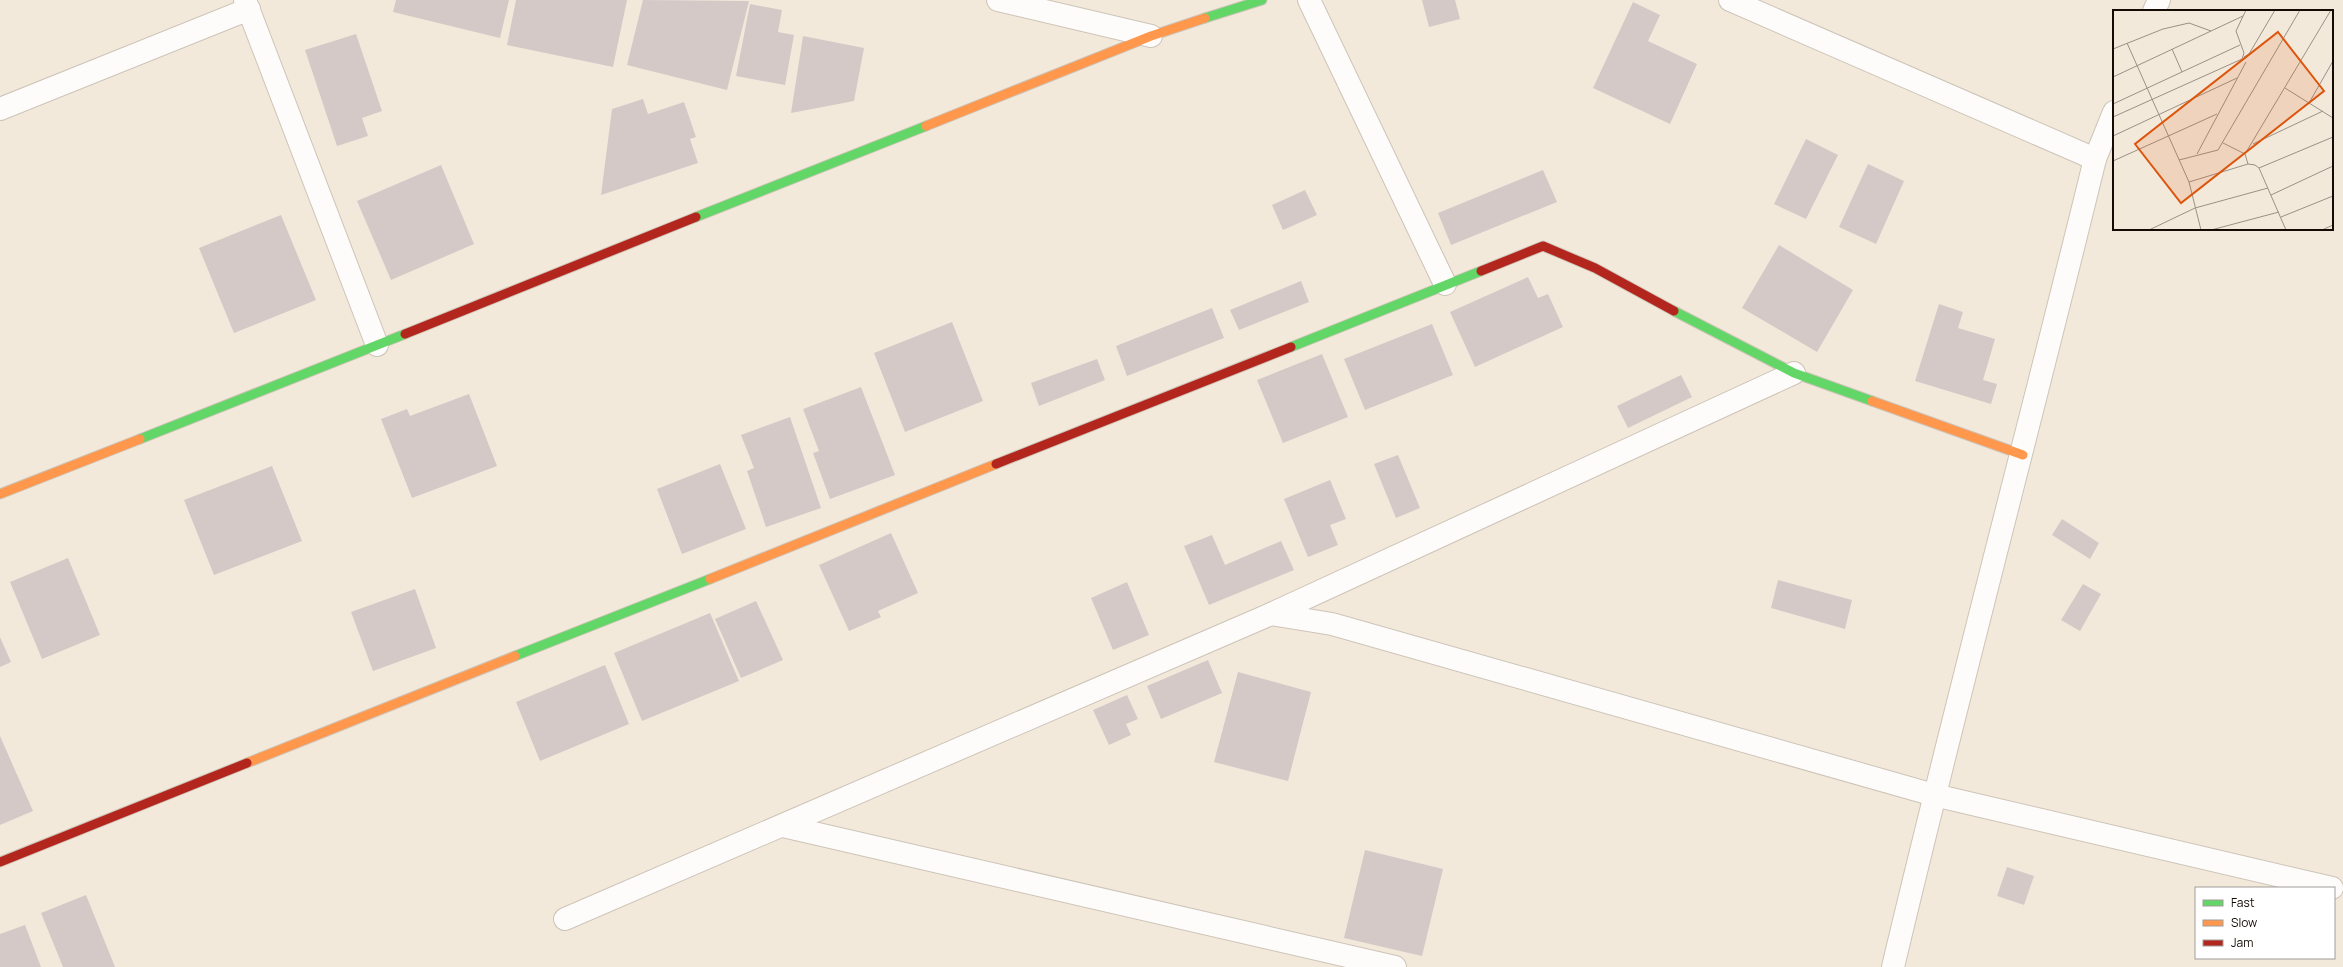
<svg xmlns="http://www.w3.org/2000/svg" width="2343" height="967" font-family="Manrope,sans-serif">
	<rect width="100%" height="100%" fill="#f3e9db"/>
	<g fill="#d4c9c7">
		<path d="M396 0H509L500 38 393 12Z"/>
		<path d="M516 0H627L613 67 507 45Z"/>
		<path d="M643 0 749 1 727 90 627 65Z"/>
		<path d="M1422 0H1455L1460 19 1429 27Z"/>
		<path d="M1633 2 1660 15 1648 41 1697 64 1670 124 1593 88Z"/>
		<path d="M750 4 782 10 778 32 794 35 785 85 736 76Z"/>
		<path d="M356 34 382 111 362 118 368 136 337 146 305 50Z"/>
		<path d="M803 36 864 48 854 101 791 113Z"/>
		<path d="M643 99 648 114 684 102 696 137 690 139 698 163 601 195 612 109Z"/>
		<path d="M1806 139 1838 155 1806 219 1774 204Z"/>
		<path d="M1868 164 1904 181 1876 244 1839 227Z"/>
		<path d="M441 165 474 244 391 280 357 201Z"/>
		<path d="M1543 170 1557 202 1451 245 1438 213Z"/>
		<path d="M1305 190 1317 215 1283 230 1272 205Z"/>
		<path d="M281 215 316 300 234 333 199 248Z"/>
		<path d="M1779 245 1853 290 1817 352 1742 308Z"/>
		<path d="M1528 277 1538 298 1548 294 1563 327 1475 367 1450 312Z"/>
		<path d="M1301 281 1309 302 1239 330 1230 310Z"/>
		<path d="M1939 304 1963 312 1958 328 1995 339 1983 380 1997 384 1991 404 1915 381Z"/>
		<path d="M1212 308 1224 338 1127 376 1116 346Z"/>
		<path d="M952 322 983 401 905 432 874 353Z"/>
		<path d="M1432 324 1453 375 1365 410 1344 359Z"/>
		<path d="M1322 354 1348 417 1283 443 1257 380Z"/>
		<path d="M1097 359 1105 380 1039 406 1031 383Z"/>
		<path d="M1681 375 1692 397 1628 428 1617 406Z"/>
		<path d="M861 387 895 475 830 499 813 453 819 451 803 409Z"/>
		<path d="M469 394 497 466 412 498 381 419 407 409 410 416Z"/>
		<path d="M790 417 821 508 766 527 747 471 754 468 741 435Z"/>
		<path d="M1398 455 1420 508 1396 518 1374 464Z"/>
		<path d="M720 464 746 529 682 554 657 489Z"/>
		<path d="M272 466 302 541 214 575 184 500Z"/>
		<path d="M1330 480 1346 519 1330 525 1338 545 1308 557 1284 499Z"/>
		<path d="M2062 519 2099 543 2090 559 2052 535Z"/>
		<path d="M891 533 918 593 878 611 881 617 849 631 819 565Z"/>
		<path d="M1212 535 1225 565 1281 541 1294 570 1209 605 1184 546Z"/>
		<path d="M68 558 100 635 42 659 10 582Z"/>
		<path d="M1778 580 1852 600 1845 629 1771 608Z"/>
		<path d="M1127 582 1149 635 1113 650 1091 598Z"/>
		<path d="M2083 584 2101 594 2080 631 2061 620Z"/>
		<path d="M415 589 436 648 373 671 351 612Z"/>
		<path d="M756 601 783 660 741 678 715 619Z"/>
		<path d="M710 613 739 681 642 721 614 653Z"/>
		<path d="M0 637 11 662 0 667Z"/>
		<path d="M1208 660 1222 693 1161 719 1147 686Z"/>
		<path d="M605 665 629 724 540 761 516 702Z"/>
		<path d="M1238 672 1311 692 1288 781 1214 762Z"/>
		<path d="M1127 695 1138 719 1126 724 1131 735 1109 745 1093 710Z"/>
		<path d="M0 736 33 811 0 825Z"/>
		<path d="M1365 850 1443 869 1422 956 1344 938Z"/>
		<path d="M2007 867 2034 876 2024 905 1997 896Z"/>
		<path d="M86 895 115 967H63L41 913Z"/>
		<path d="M25 925 41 967H0V934Z"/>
	</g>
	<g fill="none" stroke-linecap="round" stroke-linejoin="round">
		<defs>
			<g id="street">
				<path d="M245 0 377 345"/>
				<path d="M998 0 1151 36"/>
				<path d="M1309 0 1445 284"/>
				<path d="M1730 0 2095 159"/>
				<path d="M2154 11 2159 0"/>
				<path d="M0 109 249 9"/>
				<path d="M1271 614 1332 624 1934 795 2332 888"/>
				<path d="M783 826 1395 967"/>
				<path d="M565 919 1271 614 1794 373"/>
				<path d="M1893 967C1957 697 2029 429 2095 159L2114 112"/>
			</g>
			<g id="fast">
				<path d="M1205 18 1262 0"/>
				<path d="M696 217 926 126"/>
				<path d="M1674 311 1794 373 1872 401"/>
				<path d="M1291 347 1481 271"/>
				<path d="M140 439 405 334"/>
				<path d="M515 656 710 579"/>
			</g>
			<g id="slow">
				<path d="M926 126 1151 36 1205 18"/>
				<path d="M1872 401 2023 455"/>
				<path d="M0 494 140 439"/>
				<path d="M710 579 996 464"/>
				<path d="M247 763 515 656"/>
			</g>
			<g id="jam">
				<path d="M1481 271 1543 246 1595 268 1674 311"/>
				<path d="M405 334 696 217"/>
				<path d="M996 464 1291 347"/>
				<path d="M0 862 247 763"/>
			</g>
		</defs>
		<use href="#street" stroke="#cdc4b8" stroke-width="24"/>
		<use href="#fast" stroke="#cdc4b8" stroke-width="11"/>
		<use href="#slow" stroke="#cdc4b8" stroke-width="11"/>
		<use href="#jam" stroke="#cdc4b8" stroke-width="11"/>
		<use href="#street" stroke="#fdfcfa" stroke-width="22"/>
		<use href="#fast" stroke="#63d668" stroke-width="9"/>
		<use href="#slow" stroke="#ff974d" stroke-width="9"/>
		<use href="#jam" stroke="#b3261e" stroke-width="9"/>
	</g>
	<g transform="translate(2113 10)">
		<rect width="220" height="220" fill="#f3e9db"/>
		<path fill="none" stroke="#9a9185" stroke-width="1" d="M14 33 76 172 88 220M0 39 50 19 76 13 98 21M59 39 69 62M131 47 136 44 162 0M0 67 130 6M172 78 220 108M196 93 220 51M0 94 127 35M0 107 129 49 131 43 123 21 133 0M0 126 124 68M110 133 132 144 135 154M140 134 210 101M84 144 133 52M132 144 218 0M66 150 105 140 187 0M0 151 104 104M146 158 220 127M76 172 135 154 142 155 146 158 173 220M158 185 220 156M168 207 220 186M36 220 82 198 155 178M98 220 166 202M209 220 220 215"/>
		<path fill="#dd550c" fill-opacity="0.15" stroke="#dd550c" stroke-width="2" d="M165 22 211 81 68 193 22 134Z"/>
		<rect width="220" height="220" fill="none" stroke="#140c03" stroke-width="2"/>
	</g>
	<rect x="2195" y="887" width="140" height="72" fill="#ffffff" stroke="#a19e9a"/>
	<rect x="2203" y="900" width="20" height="6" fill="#63d668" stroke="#a19e9a"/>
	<text x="2231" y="907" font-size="12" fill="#140c03">Fast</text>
	<rect x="2203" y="920" width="20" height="6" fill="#ff974d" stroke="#a19e9a"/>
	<text x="2231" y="927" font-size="12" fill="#140c03">Slow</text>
	<rect x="2203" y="940" width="20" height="6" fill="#b3261e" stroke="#a19e9a"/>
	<text x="2231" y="947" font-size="12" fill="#140c03">Jam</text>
</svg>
